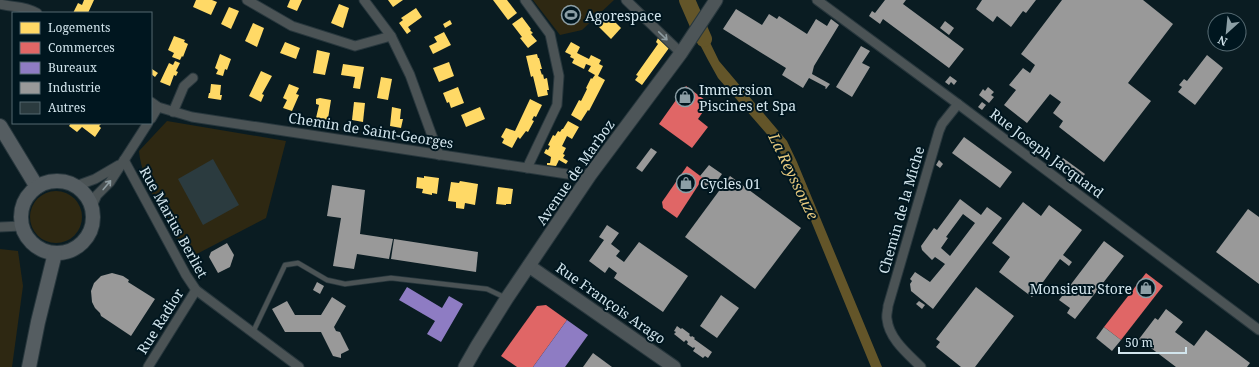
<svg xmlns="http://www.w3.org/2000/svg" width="1259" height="367" font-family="'Noto Serif',serif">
	<rect width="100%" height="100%" fill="#0a1c22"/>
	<g fill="#2e2812">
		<path d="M533 0H614L582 30 560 35Z"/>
		<path d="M167 121 286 141 266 218 189 258C171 227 142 186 139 151Z"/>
		<circle cx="56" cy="217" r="26"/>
		<path d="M0 249 18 251 23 286 12 367H0Z"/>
	</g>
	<g fill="#635529">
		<path d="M682 0H690L695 13 690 20Z"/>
		<path d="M702 26 719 61 787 141 797 162 882 367H871L789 167 773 141 718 78 708 60 696 37Z"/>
	</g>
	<g fill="#ffd966">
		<path d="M84 0H94L88 13H73L78 3 82 5Z"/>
		<path d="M196 0H212L217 2 211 15 193 7Z"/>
		<path d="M290 0H302L297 11 287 7Z"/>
		<path d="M388 0H403L393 7Z"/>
		<path d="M493 0H507L517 13 508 20Z"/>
		<path d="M339 4 349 8 343 28 331 23Z"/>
		<path d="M229 7 239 11 231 29 221 24Z"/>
		<path d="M416 8 422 17 408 27 411 31 407 34 399 23 403 20 401 18Z"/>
		<path d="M606 13 621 28 611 39 596 24Z"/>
		<path d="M522 17 531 29 530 30 533 33 531 34 537 41 528 48 520 38 522 37 512 24Z"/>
		<path d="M450 20 452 24 445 28 443 24Z"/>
		<path d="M253 23 264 28 257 47 245 41Z"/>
		<path d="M444 32 451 45 433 54 429 46 437 42 434 37Z"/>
		<path d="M174 36 185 40 184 42 188 44 183 57 182 56 180 60 172 57 174 53 168 50Z"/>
		<path d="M658 38 669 48 642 85 635 80 638 76 636 75 658 44 656 42Z"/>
		<path d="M285 42 300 48 296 59 280 53Z"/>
		<path d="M571 42 580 47 577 53 589 59 591 55 601 60 599 64 603 66 598 76 605 80 589 111 588 110 581 121 571 115 579 100 581 101 587 89 586 88 591 78 592 79 595 75 588 71 591 66 586 64 584 69 572 63 574 59 570 57 571 55 565 52Z"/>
		<path d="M317 50 330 53 325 75 313 73Z"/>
		<path d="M220 54 231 59 227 70 225 69 223 76 216 74 218 70 215 68Z"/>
		<path d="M537 54 538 58H539L542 69H540L542 75 543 74 544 79 547 78 549 90H547L548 95 538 97 533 76 531 77 526 56Z"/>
		<path d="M175 61 180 63 176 71 178 72 176 76 174 75 170 86 160 82 169 63 173 65Z"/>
		<path d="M449 62 454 76 439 82 433 68Z"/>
		<path d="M343 64 364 67 360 89 353 88 355 77 341 75Z"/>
		<path d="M152 69 158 73 155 77 151 74Z"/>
		<path d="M261 71 272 76 262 94 264 95 261 102 249 96Z"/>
		<path d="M381 77 392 79 388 100 377 98Z"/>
		<path d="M211 84 221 85 220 95H222L221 100 208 98 209 93H210Z"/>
		<path d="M289 84 299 88 296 94 299 95 292 111 283 108 287 100 283 98Z"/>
		<path d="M458 87 464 103 451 108 449 102 447 103 443 93Z"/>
		<path d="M320 98 331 100 327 125 312 122 313 118H316L319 105 316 104V99Z"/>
		<path d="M530 99 542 105 536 117 534 116 532 120 534 121 528 132 526 131 520 139 518 137 512 148 502 143 504 139 501 137 506 128 515 131Z"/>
		<path d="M354 102 365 103 363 122 352 120Z"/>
		<path d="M392 107 401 109 400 119H403L401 128 390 126Z"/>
		<path d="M480 107 485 119 466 127 461 115Z"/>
		<path d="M568 121 579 127 572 139 567 136 562 146 566 148 563 154 565 155 563 158 568 161 566 164 559 160 556 166 547 165V163H550L551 157 544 153 546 149 548 150 550 146 548 145 553 135 555 136 558 131 560 132 562 129H563Z"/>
		<path d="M71 123H102L99 126 101 128 95 137 82 127 77 132 69 126Z"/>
		<path d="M424 176 439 178 437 194 432 193V195L422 193 423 189 416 188 417 177 424 178Z"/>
		<path d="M460 181 478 184 475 205 465 203 464 209 456 208V202L448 201 451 182 459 183Z"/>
		<path d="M498 187 513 189 511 204H506V205L496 204Z"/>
	</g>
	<g fill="#e06666">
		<path d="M686 86 709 103 698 119 708 127 692 148 659 124Z"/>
		<path d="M687 166 703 178 677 218 663 208 662 202Z"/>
		<path d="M1146 273 1163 286 1121 340 1104 327Z"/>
		<path d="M546 305 567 320 533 367H517L501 356 537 306Z"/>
	</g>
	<g fill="#8e7cc3">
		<path d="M407 287 442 308 449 296 463 304 441 342 427 334 435 321 399 300Z"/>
		<path d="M567 320 588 335 565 367H533Z"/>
	</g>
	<g fill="#999" fill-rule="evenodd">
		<path d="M885 0H906L903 4 964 49 949 68 883 19 880 24 869 16 872 11 875 13Z"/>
		<path d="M982 0H1036L1026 13 1023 11 1011 27 997 16 993 22 976 9Z"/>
		<path d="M1062 0H1143L1173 24 1128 83 1151 101 1104 162 1059 127 1063 121 1053 113 1061 102 1050 94 1027 123 1004 105 1016 90 1009 85 1023 68 1030 73 1035 65 1021 54Z"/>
		<path d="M736 9 762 25 769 14 777 19 779 16 807 34 816 19 827 26 831 19 839 25 814 66 812 74 830 84 826 89 825 88 826 87 809 78 803 88 782 75 786 68 723 29Z"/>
		<path d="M945 21 954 28 949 35 940 28Z"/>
		<path d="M861 46 870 51 862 63 870 67 852 97 836 87Z"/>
		<path d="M1207 55 1223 68 1195 105 1178 92 1182 87 1179 85 1184 79 1187 81Z"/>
		<path d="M950 76 957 81 954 85 951 82 949 85 945 82Z"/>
		<path d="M988 87 994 92 991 95 994 97 989 103 979 95 983 89 985 91Z"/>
		<path d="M982 102 986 105 982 110 978 107Z"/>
		<path d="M964 137 1012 172 1000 188 952 153Z"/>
		<path d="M651 148 657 152 642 172 636 168Z"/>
		<path d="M1063 158 1085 174 1082 178 1061 161Z"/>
		<path d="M939 160 943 164 940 168 936 165Z"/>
		<path d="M709 165 722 174 712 188 704 185 705 184 701 181 703 178 700 176Z"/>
		<path d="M730 176 801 228 755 289 685 237Z"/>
		<path d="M332 185 365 190 360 234 393 239 389 259 357 254 354 269 333 266 341 218 327 216Z"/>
		<path d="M960 199 981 215 987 207 1002 218 933 309 911 291 910 284 912 281 910 279 915 272 930 282 945 264 935 257 932 260 922 250 921 246 934 228 937 230ZM963 214 975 223 950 256 941 248 948 238 946 237Z"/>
		<path d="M1023 202 1041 216 1049 205 1082 230 1063 255 1072 262 1069 266 1060 259 1032 297 999 272 1010 257 992 243Z"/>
		<path d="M1248 209 1259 217V284L1216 252Z"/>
		<path d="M607 225 619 233 611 244 620 251 616 256 624 262 639 242 688 276 663 312 614 278 617 273 609 267 605 273 589 261 604 240 599 237Z"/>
		<path d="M394 239 478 252 476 272 391 259Z"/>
		<path d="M1104 241 1124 256 1075 319 1067 313 1070 308 1059 300Z"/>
		<path d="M227 243 234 255 230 267 218 273 209 257 211 252Z"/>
		<path d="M112 273 123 276 129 280 128 282 155 299 131 336 101 316 100 313 95 308 92 302 91 291 94 283 101 276Z"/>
		<path d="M317 282 324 286 320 294 313 290Z"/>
		<path d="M976 287 1014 316 975 367H961L936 347 940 342 936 339Z"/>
		<path d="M721 295 739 308 717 338 700 326Z"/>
		<path d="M332 297 346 306 334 327 336 331 340 332 349 350 341 354V358L333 356 321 332H285L272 309 287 301 295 315H321Z"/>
		<path d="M919 301 925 305 922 309 916 304Z"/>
		<path d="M1166 309 1183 322 1175 332 1194 346 1206 330 1250 363 1247 367H1176L1139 339 1155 318 1158 320Z"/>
		<path d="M677 326 681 329 682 328 690 334 689 335 691 337 692 336 695 338 694 339 712 352 708 358 705 356 703 358 693 351 695 348 694 347 693 348 687 344 688 342 686 340 684 342 674 334 676 332 674 331Z"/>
		<path d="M1104 327 1121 340 1112 351 1096 338Z"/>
		<path d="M593 353 612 367H583Z"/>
	</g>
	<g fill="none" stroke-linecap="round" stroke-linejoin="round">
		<path stroke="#635529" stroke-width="16" d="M687 0 704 39"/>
	</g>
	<path fill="#2b3b3f" d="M213 159 239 205 203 225 178 179Z"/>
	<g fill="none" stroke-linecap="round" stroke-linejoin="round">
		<defs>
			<path id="lane" d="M253 332 285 265 298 263 327 280 345 284 391 278 487 289 506 298"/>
			<g id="street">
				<path d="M247 0 292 26 355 46 391 36"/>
				<path d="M364 0 391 36 410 75 439 155"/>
				<path d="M525 0 550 34 559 76 557 105 527 168"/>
				<path d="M626 0 681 53"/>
				<path d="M817 0 958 104 1259 330"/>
				<path d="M0 4C15 8 22 5 37 13"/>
				<path d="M151 102 158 107 192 117 567 174 590 175"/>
				<path d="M173 112 184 86 193 78"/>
				<path d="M151 119 158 107"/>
				<path d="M124 160 186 275 196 290 299 367"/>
				<path d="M76 186 95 179 119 165"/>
				<path d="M92 206 97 195 110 182 148 123"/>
				<path d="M0 227 22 226"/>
				<path d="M148 367 196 290"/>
				<path d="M921 367C908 354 889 339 887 319 886 315 888 310 888 306L939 131 942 124 958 104"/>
			</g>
			<g id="secondary">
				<path d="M529 266 674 367"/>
				<path d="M465 367 477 346 507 298 590 175 681 53 716 0"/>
			</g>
			<g id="primary">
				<path d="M0 126 37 187"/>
				<circle cx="57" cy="217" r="36"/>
				<path d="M29 367 38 322 55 253"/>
			</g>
		</defs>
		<use href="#lane" stroke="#28373d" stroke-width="6"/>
		<use href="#street" stroke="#28373d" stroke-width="11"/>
		<use href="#secondary" stroke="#28373d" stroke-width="15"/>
		<use href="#primary" stroke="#28373d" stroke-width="16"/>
		<use href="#lane" stroke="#4b5355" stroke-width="4.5"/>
		<use href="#street" stroke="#4b5355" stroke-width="9"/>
		<use href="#secondary" stroke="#4d5558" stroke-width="13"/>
		<use href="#primary" stroke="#555d61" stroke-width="14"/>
	</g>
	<defs><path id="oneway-shaft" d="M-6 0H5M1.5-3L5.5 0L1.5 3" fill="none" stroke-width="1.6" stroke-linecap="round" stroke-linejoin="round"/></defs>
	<g stroke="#8e9ca1">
		<use href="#oneway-shaft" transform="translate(663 36) rotate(44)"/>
		<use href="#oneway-shaft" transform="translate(107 185) rotate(-50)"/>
	</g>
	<defs>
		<symbol id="stadium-ring" viewBox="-11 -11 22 22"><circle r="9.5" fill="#00161f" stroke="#8c9fa6" stroke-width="1.5"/><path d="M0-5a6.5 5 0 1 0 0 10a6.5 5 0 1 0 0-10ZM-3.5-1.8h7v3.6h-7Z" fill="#8c9fa6"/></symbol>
		<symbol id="shop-ring" viewBox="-11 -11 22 22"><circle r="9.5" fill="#00161f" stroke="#8c9fa6" stroke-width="1.5"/><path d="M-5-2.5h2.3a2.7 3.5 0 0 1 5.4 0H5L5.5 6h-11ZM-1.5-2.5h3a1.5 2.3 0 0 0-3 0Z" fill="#8c9fa6"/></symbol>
	</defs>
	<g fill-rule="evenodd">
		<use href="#stadium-ring" x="560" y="4" width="22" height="22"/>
		<use href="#shop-ring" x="674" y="86" width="22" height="22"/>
		<use href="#shop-ring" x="675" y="172" width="22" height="22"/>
		<use href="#shop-ring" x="1135" y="277" width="22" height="22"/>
	</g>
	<g text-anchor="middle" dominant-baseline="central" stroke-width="4" stroke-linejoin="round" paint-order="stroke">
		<g font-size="14" fill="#d2e5ed" stroke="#00161f" text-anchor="start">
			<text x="585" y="15">Agorespace</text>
			<text x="699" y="89">Immersion<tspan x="699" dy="16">Piscines et Spa</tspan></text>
			<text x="700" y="183">Cycles 01</text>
			<text x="1132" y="288" text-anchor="end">Monsieur Store</text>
		</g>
		<g font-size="14" fill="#d2e5ed" stroke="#00161f">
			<text transform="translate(371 130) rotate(9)">Chemin de Saint-Georges</text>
			<text transform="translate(1047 153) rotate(37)">Rue Joseph Jacquard</text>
			<text transform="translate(575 172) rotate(-55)">Avenue de Marboz</text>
			<text transform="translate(901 210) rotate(-74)">Chemin de la Miche</text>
			<text transform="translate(174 222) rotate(61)">Rue Marius Berliet</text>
			<text transform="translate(611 303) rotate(35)">Rue François Arago</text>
			<text transform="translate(160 321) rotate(-58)">Rue Radior</text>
		</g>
		<g font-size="15" font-style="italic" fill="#e6c97e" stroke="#00161f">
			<text transform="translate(794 176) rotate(64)">La Reyssouze</text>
		</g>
	</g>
	<rect x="12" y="12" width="140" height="112" fill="#00161f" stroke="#546971"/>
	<rect x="20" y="22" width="20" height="12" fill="#ffd966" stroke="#546971"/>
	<text x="48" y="32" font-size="12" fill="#d2e5ed">Logements</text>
	<rect x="20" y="42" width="20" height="12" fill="#e06666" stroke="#546971"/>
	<text x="48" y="52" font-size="12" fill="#d2e5ed">Commerces</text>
	<rect x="20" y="62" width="20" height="12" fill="#8e7cc3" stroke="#546971"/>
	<text x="48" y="72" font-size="12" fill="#d2e5ed">Bureaux</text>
	<rect x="20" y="82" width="20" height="12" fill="#999999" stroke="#546971"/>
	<text x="48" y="92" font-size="12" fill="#d2e5ed">Industrie</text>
	<rect x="20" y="102" width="20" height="12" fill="#2b3b3f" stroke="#546971"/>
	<text x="48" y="112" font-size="12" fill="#d2e5ed">Autres</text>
	<g transform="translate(1227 32) rotate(207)"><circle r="19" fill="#00161f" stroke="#546971"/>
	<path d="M0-3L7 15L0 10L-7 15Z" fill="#8c9fa6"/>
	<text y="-6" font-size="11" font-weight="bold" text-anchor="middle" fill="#d2e5ed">N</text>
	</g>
	<path d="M1119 347v6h67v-6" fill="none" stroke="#d2e5ed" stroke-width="2"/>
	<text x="1125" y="347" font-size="12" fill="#d2e5ed" stroke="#00161f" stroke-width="3" paint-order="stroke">50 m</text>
</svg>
